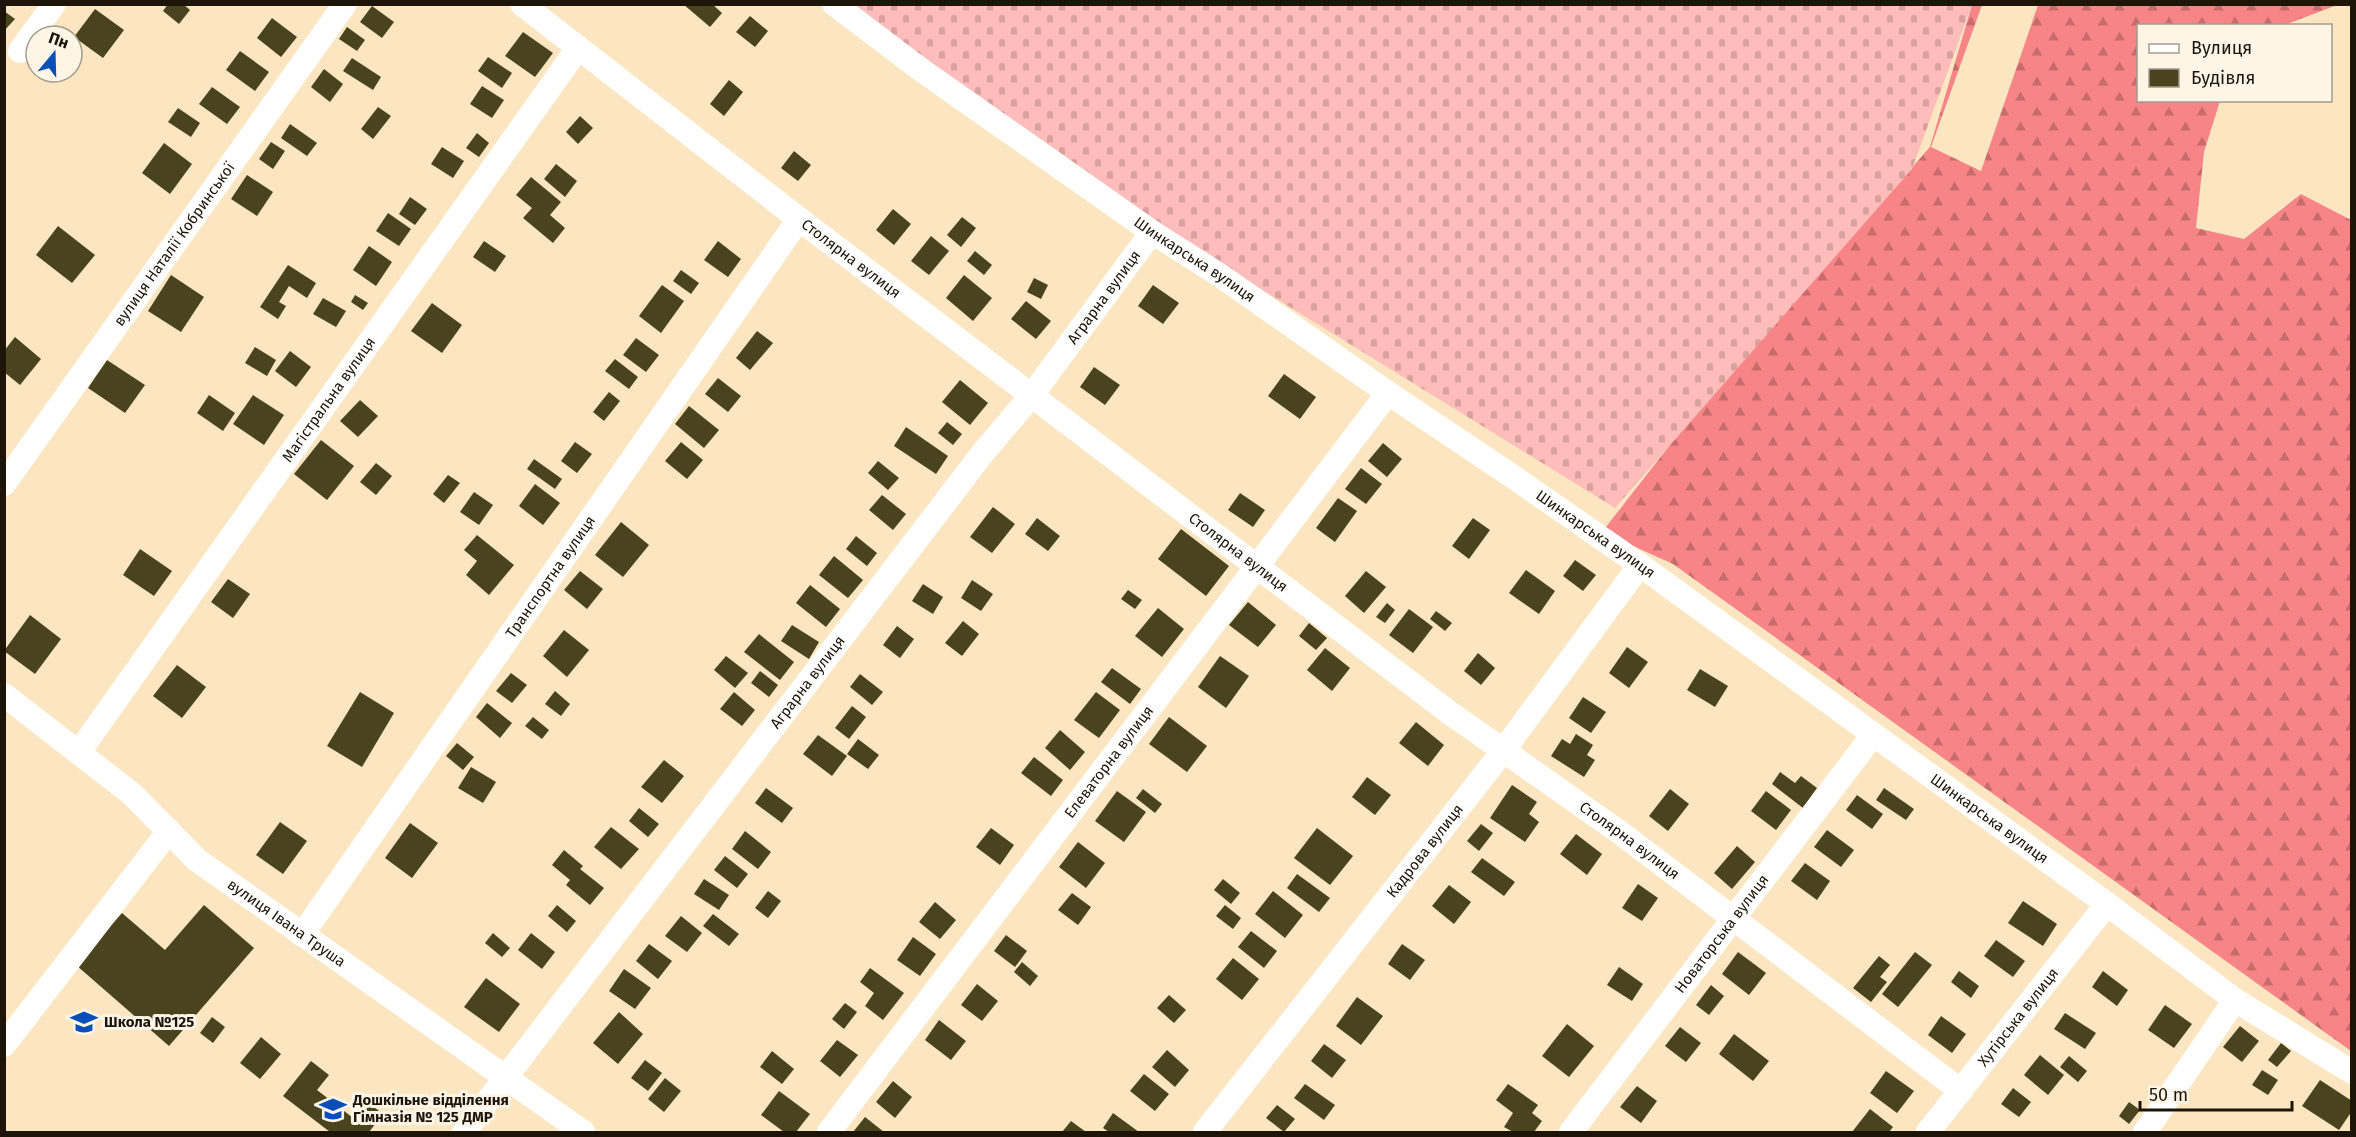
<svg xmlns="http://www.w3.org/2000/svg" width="2356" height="1137" font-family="'Fira Sans',sans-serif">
	<defs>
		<pattern id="forest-firs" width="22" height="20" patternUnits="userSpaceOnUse" patternTransform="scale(1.5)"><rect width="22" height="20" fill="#f78587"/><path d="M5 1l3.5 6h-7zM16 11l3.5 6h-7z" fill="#c76c6c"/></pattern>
		<pattern id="cemetery-stones" width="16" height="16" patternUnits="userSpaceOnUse" patternTransform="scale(1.5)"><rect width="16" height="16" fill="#febcba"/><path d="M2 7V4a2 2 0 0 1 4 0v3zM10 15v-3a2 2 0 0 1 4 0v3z" fill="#d9a19e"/></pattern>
	</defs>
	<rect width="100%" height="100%" fill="#fce6c1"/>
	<path fill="url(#forest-firs)" d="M1972 5H1982L1931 147 1981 171 2038 5H2337L2285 25 2138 26V100L2220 101 2204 152 2196 228 2244 239 2301 194 2351 220V1051L1673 564 1602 532 1677 436 1930 147Z"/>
	<path fill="url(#cemetery-stones)" d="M842 5H1972L1912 169 1615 508 1165 230Z"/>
	<g fill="#49431e">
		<path d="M168 4H183L190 10 179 24 163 11Z"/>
		<path d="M683 4H712L722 13 710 27Z"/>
		<path d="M372 6 394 22 382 38 360 22Z"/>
		<path d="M95 9 124 30 103 58 74 37Z"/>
		<path d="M4 11 15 19 4 31Z"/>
		<path d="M750 16 768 31 755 47 736 32Z"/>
		<path d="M272 18 297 37 281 57 257 38Z"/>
		<path d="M347 27 365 40 357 51 339 39Z"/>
		<path d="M523 32 553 53 535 77 505 56Z"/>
		<path d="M240 51 269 72 255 91 226 70Z"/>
		<path d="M488 57 512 73 502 88 478 71Z"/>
		<path d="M352 58 381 77 373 90 343 71Z"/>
		<path d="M324 69 343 84 330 102 311 87Z"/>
		<path d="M729 80 743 92 724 116 710 104Z"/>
		<path d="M482 86 504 100 492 118 470 104Z"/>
		<path d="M212 87 240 107 227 124 199 104Z"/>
		<path d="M378 107 391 116 373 139 361 129Z"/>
		<path d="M178 108 200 123 191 137 168 122Z"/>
		<path d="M580 116 593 128 578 144 566 132Z"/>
		<path d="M290 124 317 143 307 156 281 138Z"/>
		<path d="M477 133 489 143 479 157 466 148Z"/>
		<path d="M271 142 285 151 273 169 259 159Z"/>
		<path d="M164 143 192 164 170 194 142 173Z"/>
		<path d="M442 147 464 161 453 178 431 164Z"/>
		<path d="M794 151 811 165 798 181 781 168Z"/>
		<path d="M556 164 577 181 565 197 544 179Z"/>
		<path d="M247 175 273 192 257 216 231 199Z"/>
		<path d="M531 177 561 202 550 215 565 228 553 243 523 218 532 208 516 195Z"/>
		<path d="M410 197 427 209 415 225 399 214Z"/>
		<path d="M893 209 911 224 894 245 876 230Z"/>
		<path d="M388 213 411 229 399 246 376 231Z"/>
		<path d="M962 217 976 228 961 247 947 235Z"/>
		<path d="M58 226 95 255 72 283 36 255Z"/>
		<path d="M931 236 949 251 929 275 911 261Z"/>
		<path d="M484 241 506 256 495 272 473 257Z"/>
		<path d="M718 241 741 259 728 277 704 260Z"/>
		<path d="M369 246 392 262 376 286 353 270Z"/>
		<path d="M975 251 992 265 984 275 967 261Z"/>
		<path d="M288 265 316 283 307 298 289 286 279 302 286 306 278 319 260 307Z"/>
		<path d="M681 270 699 283 691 294 673 281Z"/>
		<path d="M171 275 204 297 181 332 148 311Z"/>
		<path d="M964 275 992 298 973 321 946 298Z"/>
		<path d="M1034 278 1048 285 1041 299 1027 292Z"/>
		<path d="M662 285 684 301 661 333 639 316Z"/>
		<path d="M1153 285 1179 303 1163 324 1138 306Z"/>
		<path d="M355 295 368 303 363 310 351 302Z"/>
		<path d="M323 298 346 311 336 327 313 314Z"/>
		<path d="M1026 301 1051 321 1036 339 1011 319Z"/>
		<path d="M432 303 462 325 442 353 411 331Z"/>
		<path d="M757 331 773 343 750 370 736 358Z"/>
		<path d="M15 337 41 359 20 385 4 372V351Z"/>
		<path d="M636 338 659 355 646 372 623 355Z"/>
		<path d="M255 347 276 360 267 376 245 363Z"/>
		<path d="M290 351 311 367 296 387 275 371Z"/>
		<path d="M615 359 638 377 629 389 605 371Z"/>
		<path d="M107 360 145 385 125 413 88 388Z"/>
		<path d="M1094 367 1120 385 1105 405 1080 387Z"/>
		<path d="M1284 374 1316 397 1300 419 1268 396Z"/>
		<path d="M718 378 741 396 728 412 705 394Z"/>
		<path d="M960 380 988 403 970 425 942 402Z"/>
		<path d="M609 392 620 401 604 421 593 412Z"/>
		<path d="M209 395 235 413 223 431 197 413Z"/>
		<path d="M253 395 284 415 264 445 233 424Z"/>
		<path d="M360 400 378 416 358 437 340 421Z"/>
		<path d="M689 406 719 430 704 448 675 424Z"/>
		<path d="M947 422 962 434 953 445 938 433Z"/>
		<path d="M906 427 948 456 936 474 894 446Z"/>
		<path d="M321 440 354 466 327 500 294 474Z"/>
		<path d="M575 442 592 454 577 473 561 461Z"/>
		<path d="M681 442 703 460 687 479 665 461Z"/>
		<path d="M1383 443 1402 459 1387 477 1368 461Z"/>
		<path d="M534 459 562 479 555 489 527 469Z"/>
		<path d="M878 461 899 478 888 490 868 473Z"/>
		<path d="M376 463 392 476 376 495 360 482Z"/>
		<path d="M1361 468 1382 484 1366 504 1345 489Z"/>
		<path d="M448 475 460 483 444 503 433 494Z"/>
		<path d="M535 484 560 503 543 525 519 506Z"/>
		<path d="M474 492 493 505 479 525 460 512Z"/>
		<path d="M1240 493 1265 510 1253 527 1228 510Z"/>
		<path d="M882 495 906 514 893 530 869 510Z"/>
		<path d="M1338 498 1357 511 1335 542 1316 528Z"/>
		<path d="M993 507 1015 524 992 553 970 537Z"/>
		<path d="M1037 518 1060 536 1048 551 1025 534Z"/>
		<path d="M1473 518 1490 530 1469 559 1452 546Z"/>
		<path d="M621 522 649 545 623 577 595 555Z"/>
		<path d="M1181 529 1229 566 1206 596 1158 559Z"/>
		<path d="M477 535 514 565 489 595 466 575 477 561 464 550Z"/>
		<path d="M856 536 877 553 867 566 846 549Z"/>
		<path d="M140 549 172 571 154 596 123 575Z"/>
		<path d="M834 556 863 580 848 598 819 575Z"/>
		<path d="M1575 560 1596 575 1583 591 1563 576Z"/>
		<path d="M1526 570 1555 591 1539 614 1509 593Z"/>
		<path d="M580 571 603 589 587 609 564 590Z"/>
		<path d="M1366 571 1386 587 1364 613 1345 596Z"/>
		<path d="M228 579 250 594 233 618 211 602Z"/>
		<path d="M972 580 993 594 981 611 961 598Z"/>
		<path d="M923 584 943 597 933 614 912 601Z"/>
		<path d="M810 585 840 609 826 627 796 603Z"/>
		<path d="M1128 590 1142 600 1135 609 1121 599Z"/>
		<path d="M1248 602 1276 625 1258 647 1229 625Z"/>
		<path d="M1387 603 1395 610 1385 623 1376 617Z"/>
		<path d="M1158 608 1184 629 1162 657 1135 636Z"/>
		<path d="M1409 609 1433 627 1413 653 1389 635Z"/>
		<path d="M1436 611 1452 623 1445 631 1430 619Z"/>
		<path d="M30 615 61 639 35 674 4 651Z"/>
		<path d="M963 621 979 634 962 656 945 643Z"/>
		<path d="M1309 623 1327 638 1316 650 1299 636Z"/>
		<path d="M792 625 819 642 809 659 781 641Z"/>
		<path d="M897 626 914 639 900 658 883 645Z"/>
		<path d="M564 630 589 650 567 677 543 656Z"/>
		<path d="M759 634 794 662 780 680 744 652Z"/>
		<path d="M1627 647 1648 662 1629 688 1609 673Z"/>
		<path d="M1325 648 1350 668 1332 691 1307 670Z"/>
		<path d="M1478 653 1495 668 1481 685 1464 671Z"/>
		<path d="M726 656 748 673 735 688 714 670Z"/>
		<path d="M1220 656 1249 676 1226 708 1198 687Z"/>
		<path d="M177 665 206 687 182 718 153 696Z"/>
		<path d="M1112 668 1141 689 1130 704 1101 682Z"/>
		<path d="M1700 669 1728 686 1715 707 1687 690Z"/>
		<path d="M760 671 778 685 769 697 751 683Z"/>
		<path d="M511 673 527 685 512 703 496 691Z"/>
		<path d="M860 674 883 692 872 705 850 687Z"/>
		<path d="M555 691 570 704 561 716 545 704Z"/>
		<path d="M360 692 394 713 362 767 327 746Z"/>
		<path d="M734 692 755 710 742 726 720 709Z"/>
		<path d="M1096 692 1120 710 1099 738 1074 720Z"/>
		<path d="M1583 697 1606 712 1591 733 1569 718Z"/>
		<path d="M487 703 512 723 500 738 476 717Z"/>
		<path d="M852 706 866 717 849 739 835 728Z"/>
		<path d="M533 717 549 730 542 739 525 726Z"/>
		<path d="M1169 717 1207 746 1187 772 1149 744Z"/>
		<path d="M1416 722 1444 745 1428 766 1399 743Z"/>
		<path d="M1060 730 1085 752 1070 770 1045 748Z"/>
		<path d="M1576 734 1593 745 1587 755 1595 760 1584 777 1551 756 1562 739 1570 744Z"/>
		<path d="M818 735 847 756 832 776 803 754Z"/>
		<path d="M858 739 879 755 868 769 847 754Z"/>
		<path d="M457 743 474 757 463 770 446 756Z"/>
		<path d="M1034 757 1063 780 1051 796 1021 773Z"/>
		<path d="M664 760 684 776 662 803 641 787Z"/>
		<path d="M471 767 496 782 483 803 458 788Z"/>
		<path d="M1780 772 1795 783 1801 776 1817 788 1803 808 1772 784Z"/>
		<path d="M1367 777 1391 795 1375 815 1352 797Z"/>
		<path d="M1512 785 1537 802 1529 814 1539 822 1525 842 1490 818Z"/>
		<path d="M766 788 793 808 782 823 755 803Z"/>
		<path d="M1884 788 1914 809 1906 820 1876 800Z"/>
		<path d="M1143 789 1162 804 1155 813 1136 798Z"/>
		<path d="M1670 789 1689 804 1668 831 1649 816Z"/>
		<path d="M1117 791 1146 812 1124 842 1095 821Z"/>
		<path d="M1766 791 1791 810 1776 830 1751 811Z"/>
		<path d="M1857 795 1883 814 1872 829 1846 810Z"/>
		<path d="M639 808 659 824 648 837 629 821Z"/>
		<path d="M280 822 307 841 283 874 256 855Z"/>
		<path d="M410 823 438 843 412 878 385 858Z"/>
		<path d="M1481 824 1493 833 1479 851 1467 841Z"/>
		<path d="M611 827 639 849 621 869 594 847Z"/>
		<path d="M991 828 1014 845 1000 865 976 847Z"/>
		<path d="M1317 828 1353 856 1330 885 1294 858Z"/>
		<path d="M1827 830 1854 850 1841 867 1814 847Z"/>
		<path d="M745 831 771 852 758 869 732 849Z"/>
		<path d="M1576 834 1602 854 1587 875 1560 854Z"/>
		<path d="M1078 842 1105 863 1086 888 1059 867Z"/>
		<path d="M1737 846 1755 862 1732 889 1714 873Z"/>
		<path d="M564 850 583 866 580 869 604 888 590 905 566 885 570 880 552 865Z"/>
		<path d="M725 856 748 874 737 888 714 870Z"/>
		<path d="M1482 858 1515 882 1504 896 1471 872Z"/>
		<path d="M1805 863 1830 881 1817 900 1791 881Z"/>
		<path d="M1297 874 1330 898 1319 912 1287 888Z"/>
		<path d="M704 879 729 895 719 910 694 894Z"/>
		<path d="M1223 879 1240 893 1231 904 1214 890Z"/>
		<path d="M1638 884 1658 898 1642 921 1622 908Z"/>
		<path d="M1449 885 1471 902 1454 924 1432 906Z"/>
		<path d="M768 891 781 901 768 918 755 908Z"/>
		<path d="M1273 891 1303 915 1285 938 1255 914Z"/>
		<path d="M1072 893 1091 907 1078 925 1058 910Z"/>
		<path d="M2023 901 2057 924 2043 946 2008 923Z"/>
		<path d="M935 902 956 920 940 939 919 922Z"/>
		<path d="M204 905 254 948 169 1046 76 965 122 913 165 950Z"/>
		<path d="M557 905 576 921 567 932 548 916Z"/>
		<path d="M1225 905 1241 918 1233 929 1216 916Z"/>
		<path d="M713 914 739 934 729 946 703 926Z"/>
		<path d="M681 916 702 933 687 952 665 936Z"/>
		<path d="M1251 931 1277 951 1264 968 1238 947Z"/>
		<path d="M493 933 510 948 502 957 485 943Z"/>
		<path d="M531 933 555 952 542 969 518 950Z"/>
		<path d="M1006 935 1027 951 1015 967 994 951Z"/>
		<path d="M913 937 936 954 920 976 897 960Z"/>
		<path d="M1996 940 2025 961 2013 977 1984 956Z"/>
		<path d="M649 944 672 961 658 979 636 961Z"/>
		<path d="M1402 944 1425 960 1410 980 1388 964Z"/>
		<path d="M1738 952 1766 973 1749 995 1722 974Z"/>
		<path d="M1915 952 1932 965 1898 1007 1882 994Z"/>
		<path d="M1879 956 1890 965 1880 977 1887 982 1871 1002 1853 988Z"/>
		<path d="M1233 958 1259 979 1242 1000 1216 979Z"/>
		<path d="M1022 962 1038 976 1030 986 1014 972Z"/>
		<path d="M1619 967 1643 984 1632 1001 1607 985Z"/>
		<path d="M870 968 904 993 883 1020 865 1006 874 993 860 982Z"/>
		<path d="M624 969 651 988 635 1009 609 991Z"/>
		<path d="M1959 971 1979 986 1971 998 1951 982Z"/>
		<path d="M2103 971 2128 990 2117 1006 2092 987Z"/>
		<path d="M486 978 520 1004 499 1032 464 1007Z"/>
		<path d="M977 984 998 1001 982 1021 961 1005Z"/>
		<path d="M1711 985 1724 996 1709 1015 1696 1005Z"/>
		<path d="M1169 995 1186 1010 1174 1023 1157 1008Z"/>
		<path d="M1357 997 1383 1016 1361 1045 1336 1026Z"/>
		<path d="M845 1003 857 1012 844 1029 832 1019Z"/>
		<path d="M2165 1005 2192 1024 2174 1048 2148 1030Z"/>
		<path d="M619 1012 643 1034 618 1064 593 1043Z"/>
		<path d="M2065 1013 2096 1033 2085 1049 2054 1029Z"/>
		<path d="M1941 1016 1966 1034 1952 1053 1928 1035Z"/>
		<path d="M212 1017 225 1027 213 1043 200 1033Z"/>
		<path d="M939 1020 966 1041 951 1060 925 1040Z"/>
		<path d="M1567 1024 1594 1046 1569 1077 1542 1056Z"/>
		<path d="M2240 1026 2259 1041 2242 1062 2223 1047Z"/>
		<path d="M1680 1027 1701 1043 1686 1062 1665 1046Z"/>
		<path d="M1734 1034 1769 1061 1753 1081 1719 1054Z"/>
		<path d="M261 1037 281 1054 260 1079 240 1063Z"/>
		<path d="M837 1040 858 1055 840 1077 820 1061Z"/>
		<path d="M2281 1043 2291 1051 2277 1067 2268 1060Z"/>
		<path d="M1324 1044 1346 1060 1332 1078 1311 1061Z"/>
		<path d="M1167 1050 1189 1070 1175 1087 1152 1067Z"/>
		<path d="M772 1051 794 1069 782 1084 760 1067Z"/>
		<path d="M2040 1055 2064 1075 2048 1095 2024 1075Z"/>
		<path d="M2069 1056 2087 1071 2078 1082 2060 1067Z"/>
		<path d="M645 1060 662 1073 648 1091 631 1078Z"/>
		<path d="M311 1061 329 1075 317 1090 357 1121 370 1104 383 1114 369 1132H330L283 1096Z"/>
		<path d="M2262 1070 2278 1080 2268 1095 2252 1085Z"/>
		<path d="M1886 1071 1914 1091 1897 1113 1870 1093Z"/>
		<path d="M1144 1074 1169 1094 1155 1111 1130 1091Z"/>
		<path d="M665 1078 681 1091 664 1112 648 1099Z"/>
		<path d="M2320 1080 2352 1101V1111L2339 1130 2302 1106Z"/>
		<path d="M893 1081 912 1097 895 1118 876 1102Z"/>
		<path d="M1305 1084 1335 1105 1324 1120 1294 1098Z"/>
		<path d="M1508 1084 1538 1105 1532 1113 1542 1121 1534 1132H1513L1504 1127 1513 1113 1496 1100Z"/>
		<path d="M1637 1086 1657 1101 1641 1123 1620 1107Z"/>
		<path d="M2013 1088 2031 1102 2019 1117 2001 1104Z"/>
		<path d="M779 1091 810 1114 796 1132H784L761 1115Z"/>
		<path d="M2129 1102 2140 1110 2129 1124 2119 1116Z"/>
		<path d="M1277 1105 1295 1119 1284 1132 1266 1118Z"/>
		<path d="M1870 1109 1893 1127 1889 1132H1852Z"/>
		<path d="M1113 1113 1139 1132H1109L1103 1128Z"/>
		<path d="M865 1117 884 1132H853Z"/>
		<path d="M1071 1121 1086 1132H1062Z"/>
	</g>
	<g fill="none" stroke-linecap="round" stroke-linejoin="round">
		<g stroke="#fff" stroke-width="24">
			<path id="s1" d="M522 4 799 219 1450 713 1622 834 1961 1091"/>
			<path id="s2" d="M834 4 920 69 1152 232 1221 276 1388 393 1515 478 1640 565 2107 904 2235 1000 2352 1072"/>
			<path d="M20 51 54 4"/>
			<path id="s3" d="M4 484 345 4"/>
			<path id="s4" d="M4 695 132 794 197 860 583 1132"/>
			<path id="s5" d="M79 752 578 48"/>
			<path id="s6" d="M302 935 799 219"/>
			<path d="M4 1045 169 831"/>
			<path id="s7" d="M464 1132 982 454 1032 395 1152 232"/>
			<path id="s8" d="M829 1132 1388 393"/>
			<path id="s9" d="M1205 1132 1503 751 1640 565"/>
			<path id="s10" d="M1571 1132 1873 735"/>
			<path id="s11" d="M1928 1132 2107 904"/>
			<path d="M2145 1132 2235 1000"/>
		</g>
	</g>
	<defs>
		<symbol id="school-bare" viewBox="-9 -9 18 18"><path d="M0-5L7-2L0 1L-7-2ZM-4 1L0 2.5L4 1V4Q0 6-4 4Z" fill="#094eb9" stroke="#fef5e6" stroke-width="2.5" paint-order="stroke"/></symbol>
	</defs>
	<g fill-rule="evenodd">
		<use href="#school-bare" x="65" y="1003" width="38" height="38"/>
		<use href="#school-bare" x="314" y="1090" width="38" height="38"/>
	</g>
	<g text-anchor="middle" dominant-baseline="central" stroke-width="6" stroke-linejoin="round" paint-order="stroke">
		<g font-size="15" fill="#1d1508" stroke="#fef5e6">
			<text stroke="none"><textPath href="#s3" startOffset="294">вулиця Наталії Кобринської</textPath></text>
			<text stroke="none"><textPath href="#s1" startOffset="416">Столярна вулиця</textPath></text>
			<text stroke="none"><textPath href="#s2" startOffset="442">Шинкарська вулиця</textPath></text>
			<text stroke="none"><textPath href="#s7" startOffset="1052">Аграрна вулиця</textPath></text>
			<text stroke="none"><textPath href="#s5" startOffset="432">Магістральна вулиця</textPath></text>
			<text stroke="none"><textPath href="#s2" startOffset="928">Шинкарська вулиця</textPath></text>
			<text stroke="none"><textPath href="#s1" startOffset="902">Столярна вулиця</textPath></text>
			<text stroke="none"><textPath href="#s6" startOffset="436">Транспортна вулиця</textPath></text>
			<text stroke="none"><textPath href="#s7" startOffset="566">Аграрна вулиця</textPath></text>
			<text stroke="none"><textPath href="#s8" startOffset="464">Елеваторна вулиця</textPath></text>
			<text stroke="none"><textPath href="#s2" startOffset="1414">Шинкарська вулиця</textPath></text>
			<text stroke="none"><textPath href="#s1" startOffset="1388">Столярна вулиця</textPath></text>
			<text stroke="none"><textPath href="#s9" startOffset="357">Кадрова вулиця</textPath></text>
			<text stroke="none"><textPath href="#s4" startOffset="364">вулиця Івана Труша</textPath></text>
			<text stroke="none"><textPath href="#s10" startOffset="249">Новаторська вулиця</textPath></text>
			<text stroke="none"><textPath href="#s11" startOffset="146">Хутірська вулиця</textPath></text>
		</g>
		<g font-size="15" font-weight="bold" fill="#1d1508" stroke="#fef5e6" text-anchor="start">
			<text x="104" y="1022">Школа №125</text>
			<text x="353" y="1100">Дошкільне відділення<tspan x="353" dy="17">Гімназія № 125 ДМР</tspan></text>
		</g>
	</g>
	<rect width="2356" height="1137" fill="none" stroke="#1d1508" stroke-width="12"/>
	<rect x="2137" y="24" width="195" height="78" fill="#fef5e6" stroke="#a49b8d" stroke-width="1.5"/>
	<rect x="2149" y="44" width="30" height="9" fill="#ffffff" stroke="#a49b8d" stroke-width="1.5"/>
	<text x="2191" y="54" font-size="18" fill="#1d1508">Вулиця</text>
	<rect x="2149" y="69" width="30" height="18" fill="#49431e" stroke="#a49b8d" stroke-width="1.5"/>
	<text x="2191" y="84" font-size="18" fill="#1d1508">Будівля</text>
	<g transform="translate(54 54) rotate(19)"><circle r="28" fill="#fef5e6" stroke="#a49b8d" stroke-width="1.5"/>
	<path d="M0-4.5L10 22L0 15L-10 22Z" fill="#094eb9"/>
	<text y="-9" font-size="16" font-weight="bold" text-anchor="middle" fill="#1d1508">Пн</text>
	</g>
	<path d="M2140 1101v9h152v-9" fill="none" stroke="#1d1508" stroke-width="3"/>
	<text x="2149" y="1101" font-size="18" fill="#1d1508" stroke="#fef5e6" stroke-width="4.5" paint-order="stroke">50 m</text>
</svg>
